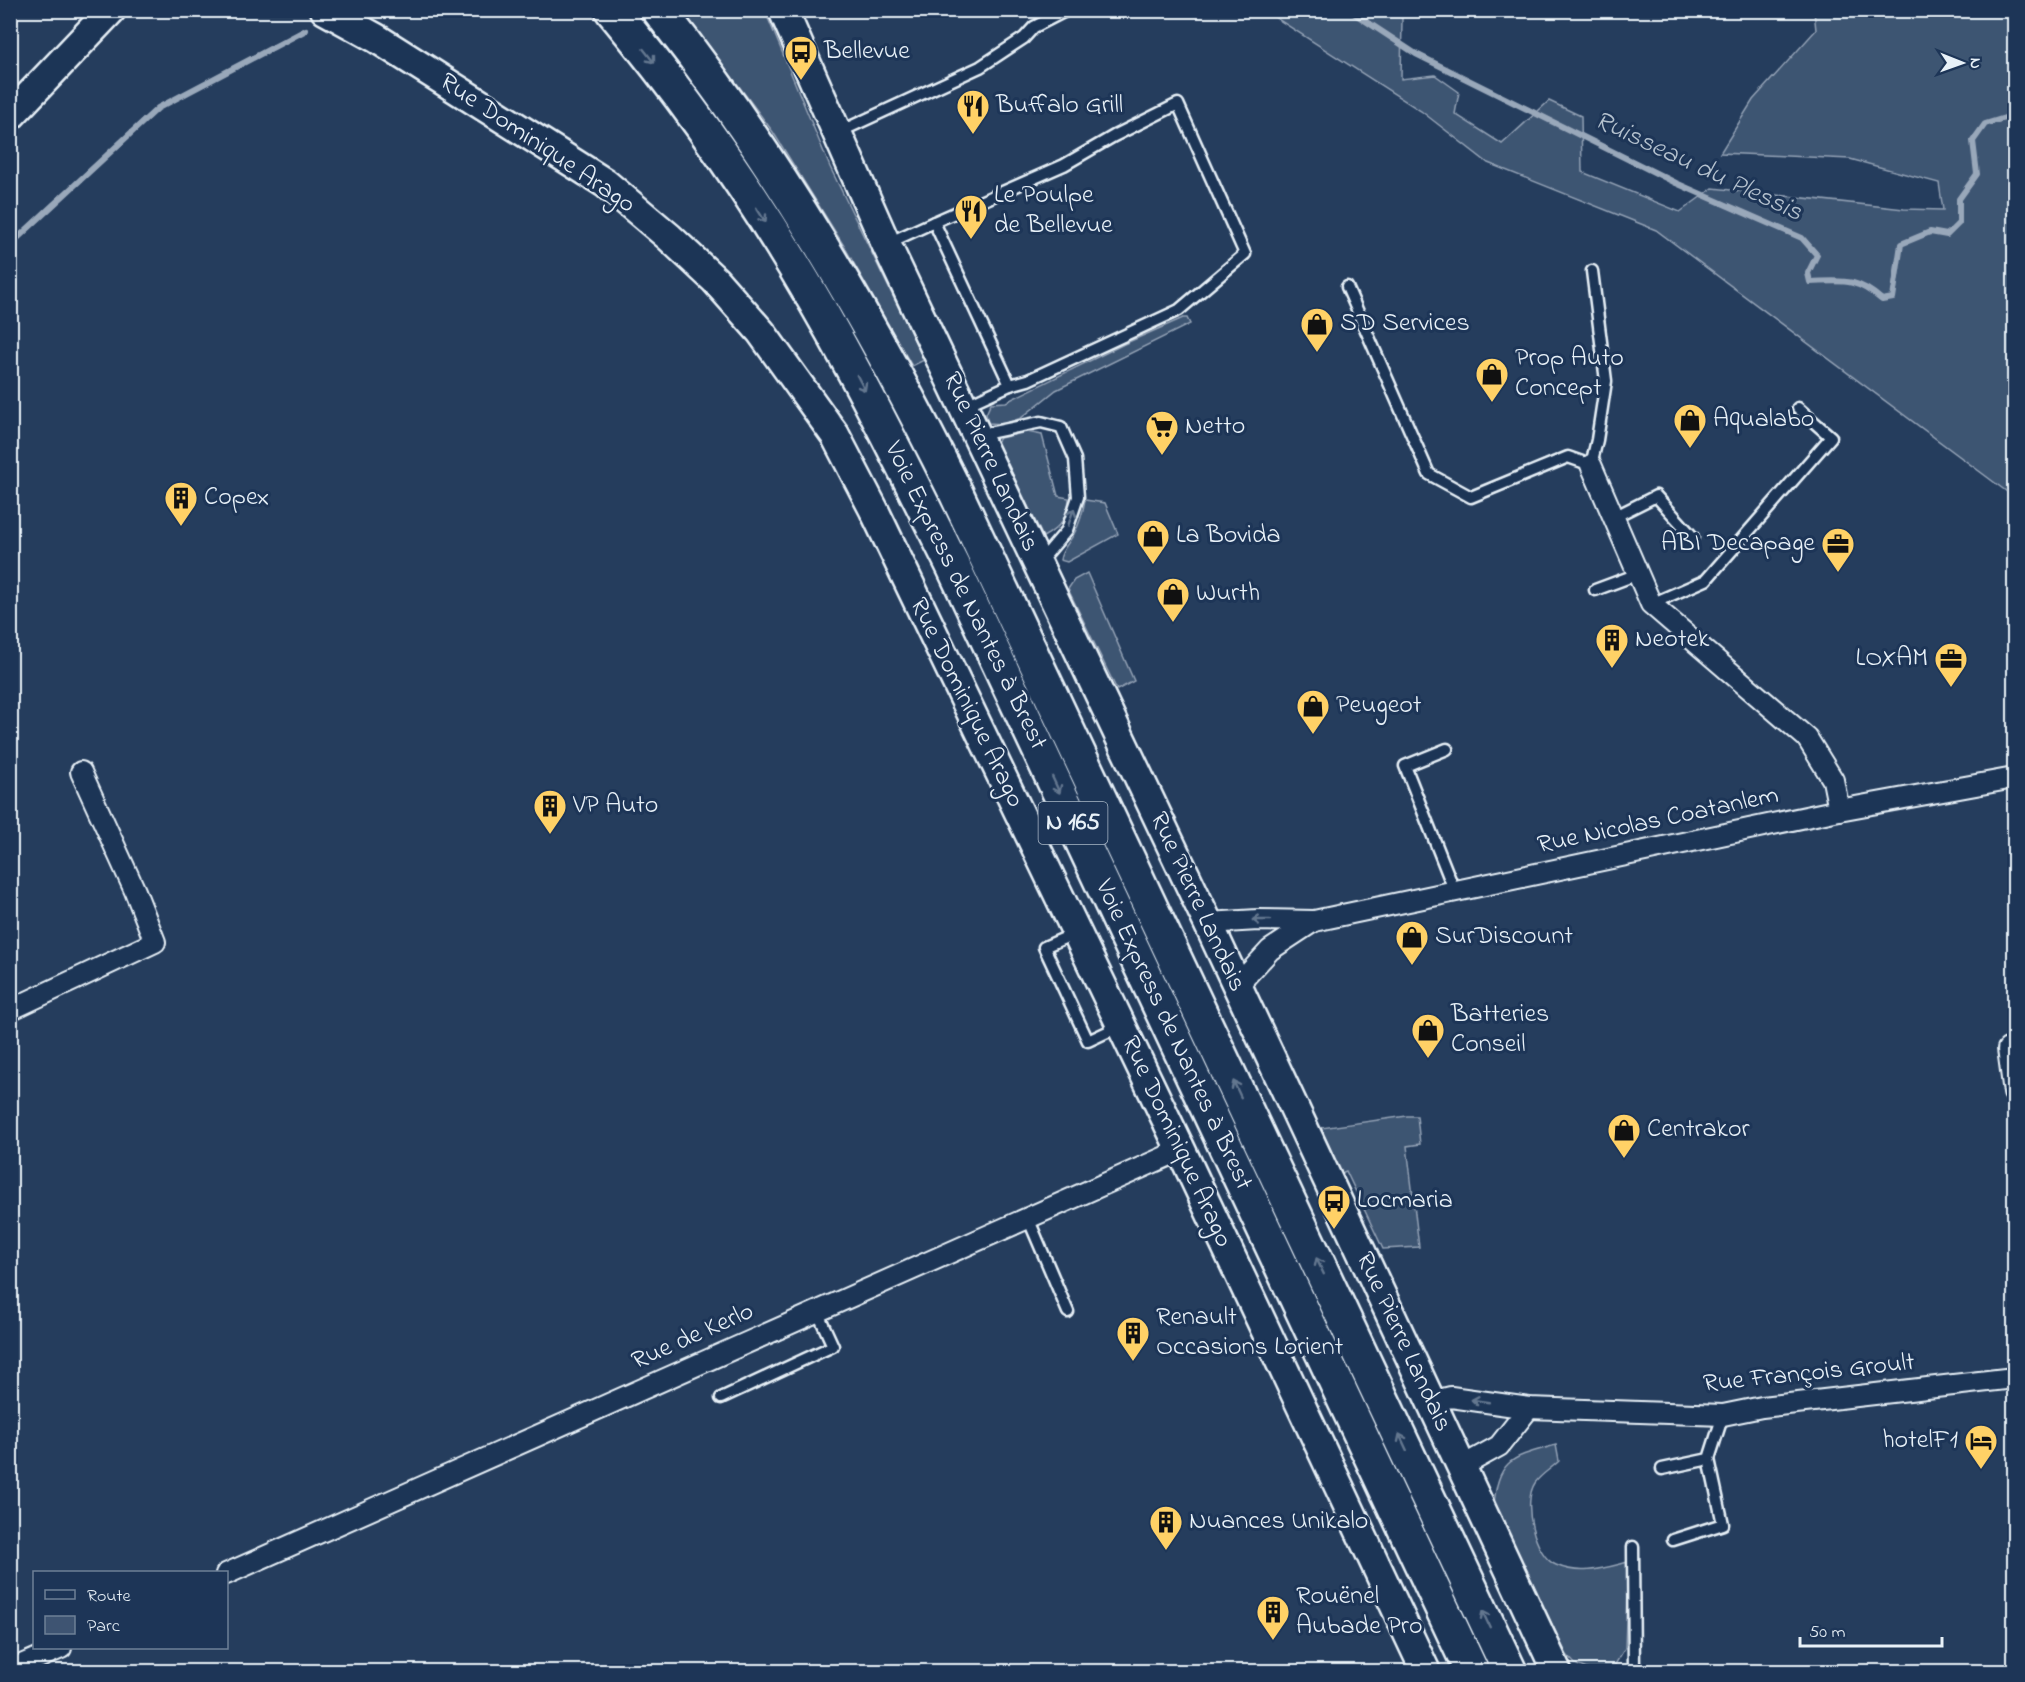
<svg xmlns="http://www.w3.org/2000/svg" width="2025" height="1682" font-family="'Indie Flower',sans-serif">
	<rect width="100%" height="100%" fill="#253d5d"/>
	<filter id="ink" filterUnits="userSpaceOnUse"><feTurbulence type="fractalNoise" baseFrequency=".0167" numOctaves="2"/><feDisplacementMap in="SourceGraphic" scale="12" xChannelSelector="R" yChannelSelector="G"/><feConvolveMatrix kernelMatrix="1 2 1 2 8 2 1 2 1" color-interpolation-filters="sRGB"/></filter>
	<g filter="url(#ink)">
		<g fill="#3e5472" stroke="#93a2b5" stroke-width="1.5">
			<path d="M683 11H765L830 167 924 360 912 366 844 246 773 132Z"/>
			<path d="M1265 11H1389L1402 18 1401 79 1435 75 1459 92 1455 114 1502 144 1549 101 1581 116 1582 172 1680 212 1713 188 1904 209 1943 210 1939 183 1850 159 1720 153 1753 100 1816 30 1814 11H2014V497L1656 230 1488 163 1421 111Z"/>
			<path d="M1183 318H1187L1190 324 1056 390 1021 418 1005 424 988 423 986 414 991 403 1006 402 1124 344Z"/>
			<path d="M1027 432 1042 435 1058 496 1069 498C1068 517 1060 528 1043 537L997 442 1000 438Z"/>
			<path d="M1085 500 1105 503 1118 534 1067 562 1060 560C1061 550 1069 543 1074 534 1080 523 1083 512 1085 500Z"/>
			<path d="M1087 573 1134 681 1117 690 1068 589 1074 580Z"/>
			<path d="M1407 1116H1417L1420 1144 1407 1146 1419 1247 1383 1249 1346 1171 1341 1173 1321 1128Z"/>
			<path d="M1556 1445 1559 1461C1552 1468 1540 1475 1535 1483 1522 1502 1534 1556 1556 1565 1581 1576 1604 1568 1628 1562L1625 1648 1613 1668 1605 1671H1591L1575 1664 1567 1655 1494 1506C1497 1458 1514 1457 1556 1445Z"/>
		</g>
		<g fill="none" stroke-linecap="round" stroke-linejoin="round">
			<g stroke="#99a8ba" stroke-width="6">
				<path d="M1349 10 1416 54 1676 183 1802 238 1817 255 1808 273 1810 282C1842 281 1856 277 1882 300L1893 298 1901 244 1930 232 1947 235 1959 223V199L1977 174 1973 141 1985 124 2008 117 2014 110"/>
				<path d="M10 245 158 108 306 30"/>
			</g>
			<defs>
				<g id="lane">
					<path d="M837 133 980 67 1024 38 1034 27 1067 10"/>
					<path d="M934 222 1064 165 1114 136 1178 104 1245 254 1179 310 1028 380 1010 385"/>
					<path d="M888 243 934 222 1010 385 964 406"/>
					<path d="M1347 287 1429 474 1471 497 1568 457 1591 465 1597 440 1606 381 1592 271"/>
					<path d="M979 435 1041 422 1061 427 1075 459 1078 497 1067 530 1040 562"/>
					<path d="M1614 517 1656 496 1693 537"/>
					<path d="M1595 590 1638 574"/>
					<path d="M1651 604 1706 580 1831 437 1798 408"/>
					<path d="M1447 749 1405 766 1455 892"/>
					<path d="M1076 933 1044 947 1088 1041 1120 1026"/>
					<path d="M1028 1218 1068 1312"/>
					<path d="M721 1398 833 1346 817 1311"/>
					<path d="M1662 1469 1709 1459 1723 1415"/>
					<path d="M1673 1540 1723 1524 1709 1459"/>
					<path d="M1633 1547 1634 1672"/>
				</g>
				<g id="street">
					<path d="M1591 465 1651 604 1807 738 1833 780 1839 810"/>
					<path d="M1208 923 1258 920 1314 921 1839 810 2014 778"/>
					<path d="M1237 986 1270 950 1314 921"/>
					<path d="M10 1010 155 942 135 891 81 772"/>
					<path d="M2014 1048 2008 1049 2014 1093"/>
					<path d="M1431 1402 1451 1397 1529 1408 1723 1415 1762 1407 2014 1378"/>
					<path d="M1461 1467 1499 1446 1529 1408"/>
					<path d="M226 1574 1181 1150"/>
					<path d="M10 1670 61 1648"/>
				</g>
				<g id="secondary">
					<path d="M325 10 376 38 605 183 669 237 715 280 761 332 835 435 874 510 1181 1150 1426 1672"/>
					<path d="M783 10 886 244 1208 923 1557 1672"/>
					<path d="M10 116 111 10"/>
				</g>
				<g id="highway">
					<path d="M612 10C703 119 783 239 850 364 886 430 919 498 953 566L1472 1672"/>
					<path d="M659 10C777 160 872 323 956 493L1510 1672"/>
				</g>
			</defs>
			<use href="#lane" stroke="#e8f1f8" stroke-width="15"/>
			<use href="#street" stroke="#e8f1f8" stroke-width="24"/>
			<use href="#secondary" stroke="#e8f1f8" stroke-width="33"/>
			<use href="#highway" stroke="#e8f1f8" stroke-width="38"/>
			<use href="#lane" stroke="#1d3557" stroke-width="10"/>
			<use href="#street" stroke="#1d3557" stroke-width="20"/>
			<use href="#secondary" stroke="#1d3557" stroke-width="28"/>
			<use href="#highway" stroke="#1d3557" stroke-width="33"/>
		</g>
		<defs><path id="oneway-shaft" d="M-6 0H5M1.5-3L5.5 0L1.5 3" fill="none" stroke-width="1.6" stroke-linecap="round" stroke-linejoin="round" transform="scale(1.5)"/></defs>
		<g stroke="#64778f">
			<use href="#oneway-shaft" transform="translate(649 56) rotate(52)"/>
			<use href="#oneway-shaft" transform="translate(761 215) rotate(57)"/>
			<use href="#oneway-shaft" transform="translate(861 383) rotate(62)"/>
			<use href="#oneway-shaft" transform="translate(1071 517) rotate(-72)"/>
			<use href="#oneway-shaft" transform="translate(1056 785) rotate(65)"/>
			<use href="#oneway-shaft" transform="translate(1261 920) rotate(180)"/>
			<use href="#oneway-shaft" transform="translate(1237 1089) rotate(-115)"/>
			<use href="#oneway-shaft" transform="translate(1320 1266) rotate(-115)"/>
			<use href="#oneway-shaft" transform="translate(1480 1401) rotate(-172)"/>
			<use href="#oneway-shaft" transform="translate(1403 1442) rotate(-115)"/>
			<use href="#oneway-shaft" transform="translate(1486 1619) rotate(-115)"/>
		</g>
	</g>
	<defs>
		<symbol id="bus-pin" viewBox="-11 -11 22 30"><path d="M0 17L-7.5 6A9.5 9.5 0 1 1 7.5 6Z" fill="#ffd166" stroke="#1d3557"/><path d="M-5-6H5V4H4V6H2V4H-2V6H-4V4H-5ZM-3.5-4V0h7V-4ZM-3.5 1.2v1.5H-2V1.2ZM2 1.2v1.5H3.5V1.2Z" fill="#111"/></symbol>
		<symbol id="restaurant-pin" viewBox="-11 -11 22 30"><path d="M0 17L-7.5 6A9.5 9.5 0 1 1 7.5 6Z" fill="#ffd166" stroke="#1d3557"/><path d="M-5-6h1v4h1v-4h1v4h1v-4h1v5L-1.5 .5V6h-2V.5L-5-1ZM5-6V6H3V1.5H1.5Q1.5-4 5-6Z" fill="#111"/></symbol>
		<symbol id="shop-pin" viewBox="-11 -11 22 30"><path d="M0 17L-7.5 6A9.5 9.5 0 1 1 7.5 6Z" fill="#ffd166" stroke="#1d3557"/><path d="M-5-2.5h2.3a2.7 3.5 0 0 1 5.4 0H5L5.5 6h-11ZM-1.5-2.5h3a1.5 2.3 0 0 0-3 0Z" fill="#111"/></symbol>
		<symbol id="supermarket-pin" viewBox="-11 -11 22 30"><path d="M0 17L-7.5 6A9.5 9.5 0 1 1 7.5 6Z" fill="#ffd166" stroke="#1d3557"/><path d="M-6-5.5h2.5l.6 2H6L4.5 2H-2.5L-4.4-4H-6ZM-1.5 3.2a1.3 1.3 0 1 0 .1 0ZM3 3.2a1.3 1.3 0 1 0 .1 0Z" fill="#111"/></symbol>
		<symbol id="building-pin" viewBox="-11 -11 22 30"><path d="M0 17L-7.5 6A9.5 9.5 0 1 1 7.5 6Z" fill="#ffd166" stroke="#1d3557"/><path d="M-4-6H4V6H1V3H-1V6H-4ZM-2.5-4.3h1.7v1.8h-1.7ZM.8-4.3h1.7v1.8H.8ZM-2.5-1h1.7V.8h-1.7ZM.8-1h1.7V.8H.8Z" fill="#111"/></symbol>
		<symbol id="office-pin" viewBox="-11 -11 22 30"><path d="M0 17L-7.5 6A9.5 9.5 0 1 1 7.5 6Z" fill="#ffd166" stroke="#1d3557"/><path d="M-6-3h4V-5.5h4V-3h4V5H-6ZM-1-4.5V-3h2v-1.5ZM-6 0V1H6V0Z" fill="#111"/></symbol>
		<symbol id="hotel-pin" viewBox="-11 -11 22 30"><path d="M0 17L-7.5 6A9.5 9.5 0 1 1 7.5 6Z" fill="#ffd166" stroke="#1d3557"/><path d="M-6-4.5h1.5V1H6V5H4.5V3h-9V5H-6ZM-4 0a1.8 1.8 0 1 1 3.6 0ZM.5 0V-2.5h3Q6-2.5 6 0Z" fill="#111"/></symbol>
	</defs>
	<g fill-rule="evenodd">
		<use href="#bus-pin" x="782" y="33" width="38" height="52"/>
		<use href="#restaurant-pin" x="954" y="87" width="38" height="52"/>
		<use href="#restaurant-pin" x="952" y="192" width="38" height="52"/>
		<use href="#shop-pin" x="1298" y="305" width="38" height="52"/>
		<use href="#shop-pin" x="1473" y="355" width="38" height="52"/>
		<use href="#shop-pin" x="1671" y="401" width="38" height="52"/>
		<use href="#supermarket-pin" x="1143" y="408" width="38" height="52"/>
		<use href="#building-pin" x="162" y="479" width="38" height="52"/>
		<use href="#shop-pin" x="1134" y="517" width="38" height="52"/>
		<use href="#office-pin" x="1819" y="525" width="38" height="52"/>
		<use href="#shop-pin" x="1154" y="575" width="38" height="52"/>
		<use href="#building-pin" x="1593" y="621" width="38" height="52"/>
		<use href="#office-pin" x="1932" y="640" width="38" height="52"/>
		<use href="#shop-pin" x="1294" y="687" width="38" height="52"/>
		<use href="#building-pin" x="531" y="787" width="38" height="52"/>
		<use href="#shop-pin" x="1393" y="918" width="38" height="52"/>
		<use href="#shop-pin" x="1409" y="1011" width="38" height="52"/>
		<use href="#shop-pin" x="1605" y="1111" width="38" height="52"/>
		<use href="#bus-pin" x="1315" y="1182" width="38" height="52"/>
		<use href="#building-pin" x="1114" y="1314" width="38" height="52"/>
		<use href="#hotel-pin" x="1962" y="1422" width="38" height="52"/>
		<use href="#building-pin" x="1147" y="1503" width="38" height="52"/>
		<use href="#building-pin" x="1254" y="1593" width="38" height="52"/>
	</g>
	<g text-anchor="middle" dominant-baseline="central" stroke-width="6" stroke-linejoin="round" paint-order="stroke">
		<rect fill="#1d3557" stroke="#abb9c8" stroke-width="1.5" x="1038.5" y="802" width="69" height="42" rx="4.5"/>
		<g font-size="24" font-weight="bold" fill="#e8f1f8">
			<text x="1073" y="823">N 165</text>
		</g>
		<g font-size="26" fill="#e8f1f8" stroke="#1d3557" text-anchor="start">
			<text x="824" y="52">Bellevue</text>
			<text x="996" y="106">Buffalo Grill</text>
			<text x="994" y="196">Le Poulpe<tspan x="994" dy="30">de Bellevue</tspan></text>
			<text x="1340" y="324">SD Services</text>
			<text x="1515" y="359">Prop Auto<tspan x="1515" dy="30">Concept</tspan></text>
			<text x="1713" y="420">Aqualabo</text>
			<text x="1185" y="427">Netto</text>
			<text x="204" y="498">Copex</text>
			<text x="1176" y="536">La Bovida</text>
			<text x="1815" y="544" text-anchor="end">ABI Decapage</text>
			<text x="1196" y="594">Wurth</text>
			<text x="1635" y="640">Neotek</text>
			<text x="1928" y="659" text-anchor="end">LOXAM</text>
			<text x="1336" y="706">Peugeot</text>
			<text x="573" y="806">VP Auto</text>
			<text x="1435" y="937">SurDiscount</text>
			<text x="1451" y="1015">Batteries<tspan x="1451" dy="30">Conseil</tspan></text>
			<text x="1647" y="1130">Centrakor</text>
			<text x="1357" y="1201">Locmaria</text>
			<text x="1156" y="1318">Renault<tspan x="1156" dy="30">Occasions Lorient</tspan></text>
			<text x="1958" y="1441" text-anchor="end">hotelF1</text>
			<text x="1189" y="1522">Nuances Unikalo</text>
			<text x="1296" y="1597">Rouënel<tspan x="1296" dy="30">Aubade Pro</tspan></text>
		</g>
		<g font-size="26" fill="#e8f1f8" stroke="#1d3557">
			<text transform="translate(537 144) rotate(34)">Rue Dominique Arago</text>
			<text transform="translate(990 462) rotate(65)">Rue Pierre Landais</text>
			<text transform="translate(965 596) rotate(64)">Voie Express de Nantes à Brest</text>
			<text transform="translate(966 703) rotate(64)">Rue Dominique Arago</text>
			<text transform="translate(1658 821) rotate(-12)">Rue Nicolas Coatanlem</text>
			<text transform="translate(1197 902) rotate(65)">Rue Pierre Landais</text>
			<text transform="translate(1173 1035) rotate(65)">Voie Express de Nantes à Brest</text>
			<text transform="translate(1176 1142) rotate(65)">Rue Dominique Arago</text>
			<text transform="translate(693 1337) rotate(-24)">Rue de Kerlo</text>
			<text transform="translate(1403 1342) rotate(65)">Rue Pierre Landais</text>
			<text transform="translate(1809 1374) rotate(-6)">Rue François Groult</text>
		</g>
		<g font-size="27" font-style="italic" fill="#b4c1ce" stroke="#1d3557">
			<text transform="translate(1698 167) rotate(25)">Ruisseau du Plessis</text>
		</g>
	</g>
	<rect width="2025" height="1682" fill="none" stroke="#1d3557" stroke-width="36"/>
	<rect x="18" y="18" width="1989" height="1646" fill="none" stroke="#e8f1f8" stroke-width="2" filter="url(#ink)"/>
	<rect x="33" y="1571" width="195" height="78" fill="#1d3557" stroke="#6e8097" stroke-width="1.5"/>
	<rect x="45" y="1590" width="30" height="9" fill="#1d3557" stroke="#6e8097" stroke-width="1.5"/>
	<text x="87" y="1601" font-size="18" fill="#e8f1f8">Route</text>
	<rect x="45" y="1616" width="30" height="18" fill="#3e5472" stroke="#6e8097" stroke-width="1.5"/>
	<text x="87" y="1631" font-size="18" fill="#e8f1f8">Parc</text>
	<g transform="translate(1962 63) rotate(91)" stroke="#1d3557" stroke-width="4.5" paint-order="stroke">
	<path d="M0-4.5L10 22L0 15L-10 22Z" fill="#e8f1f8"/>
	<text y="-9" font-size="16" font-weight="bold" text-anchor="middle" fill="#e8f1f8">N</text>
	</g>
	<path d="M1800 1637v9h142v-9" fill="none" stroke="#e8f1f8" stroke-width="3"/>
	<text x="1809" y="1637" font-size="18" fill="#e8f1f8" stroke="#1d3557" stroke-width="4.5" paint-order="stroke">50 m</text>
</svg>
